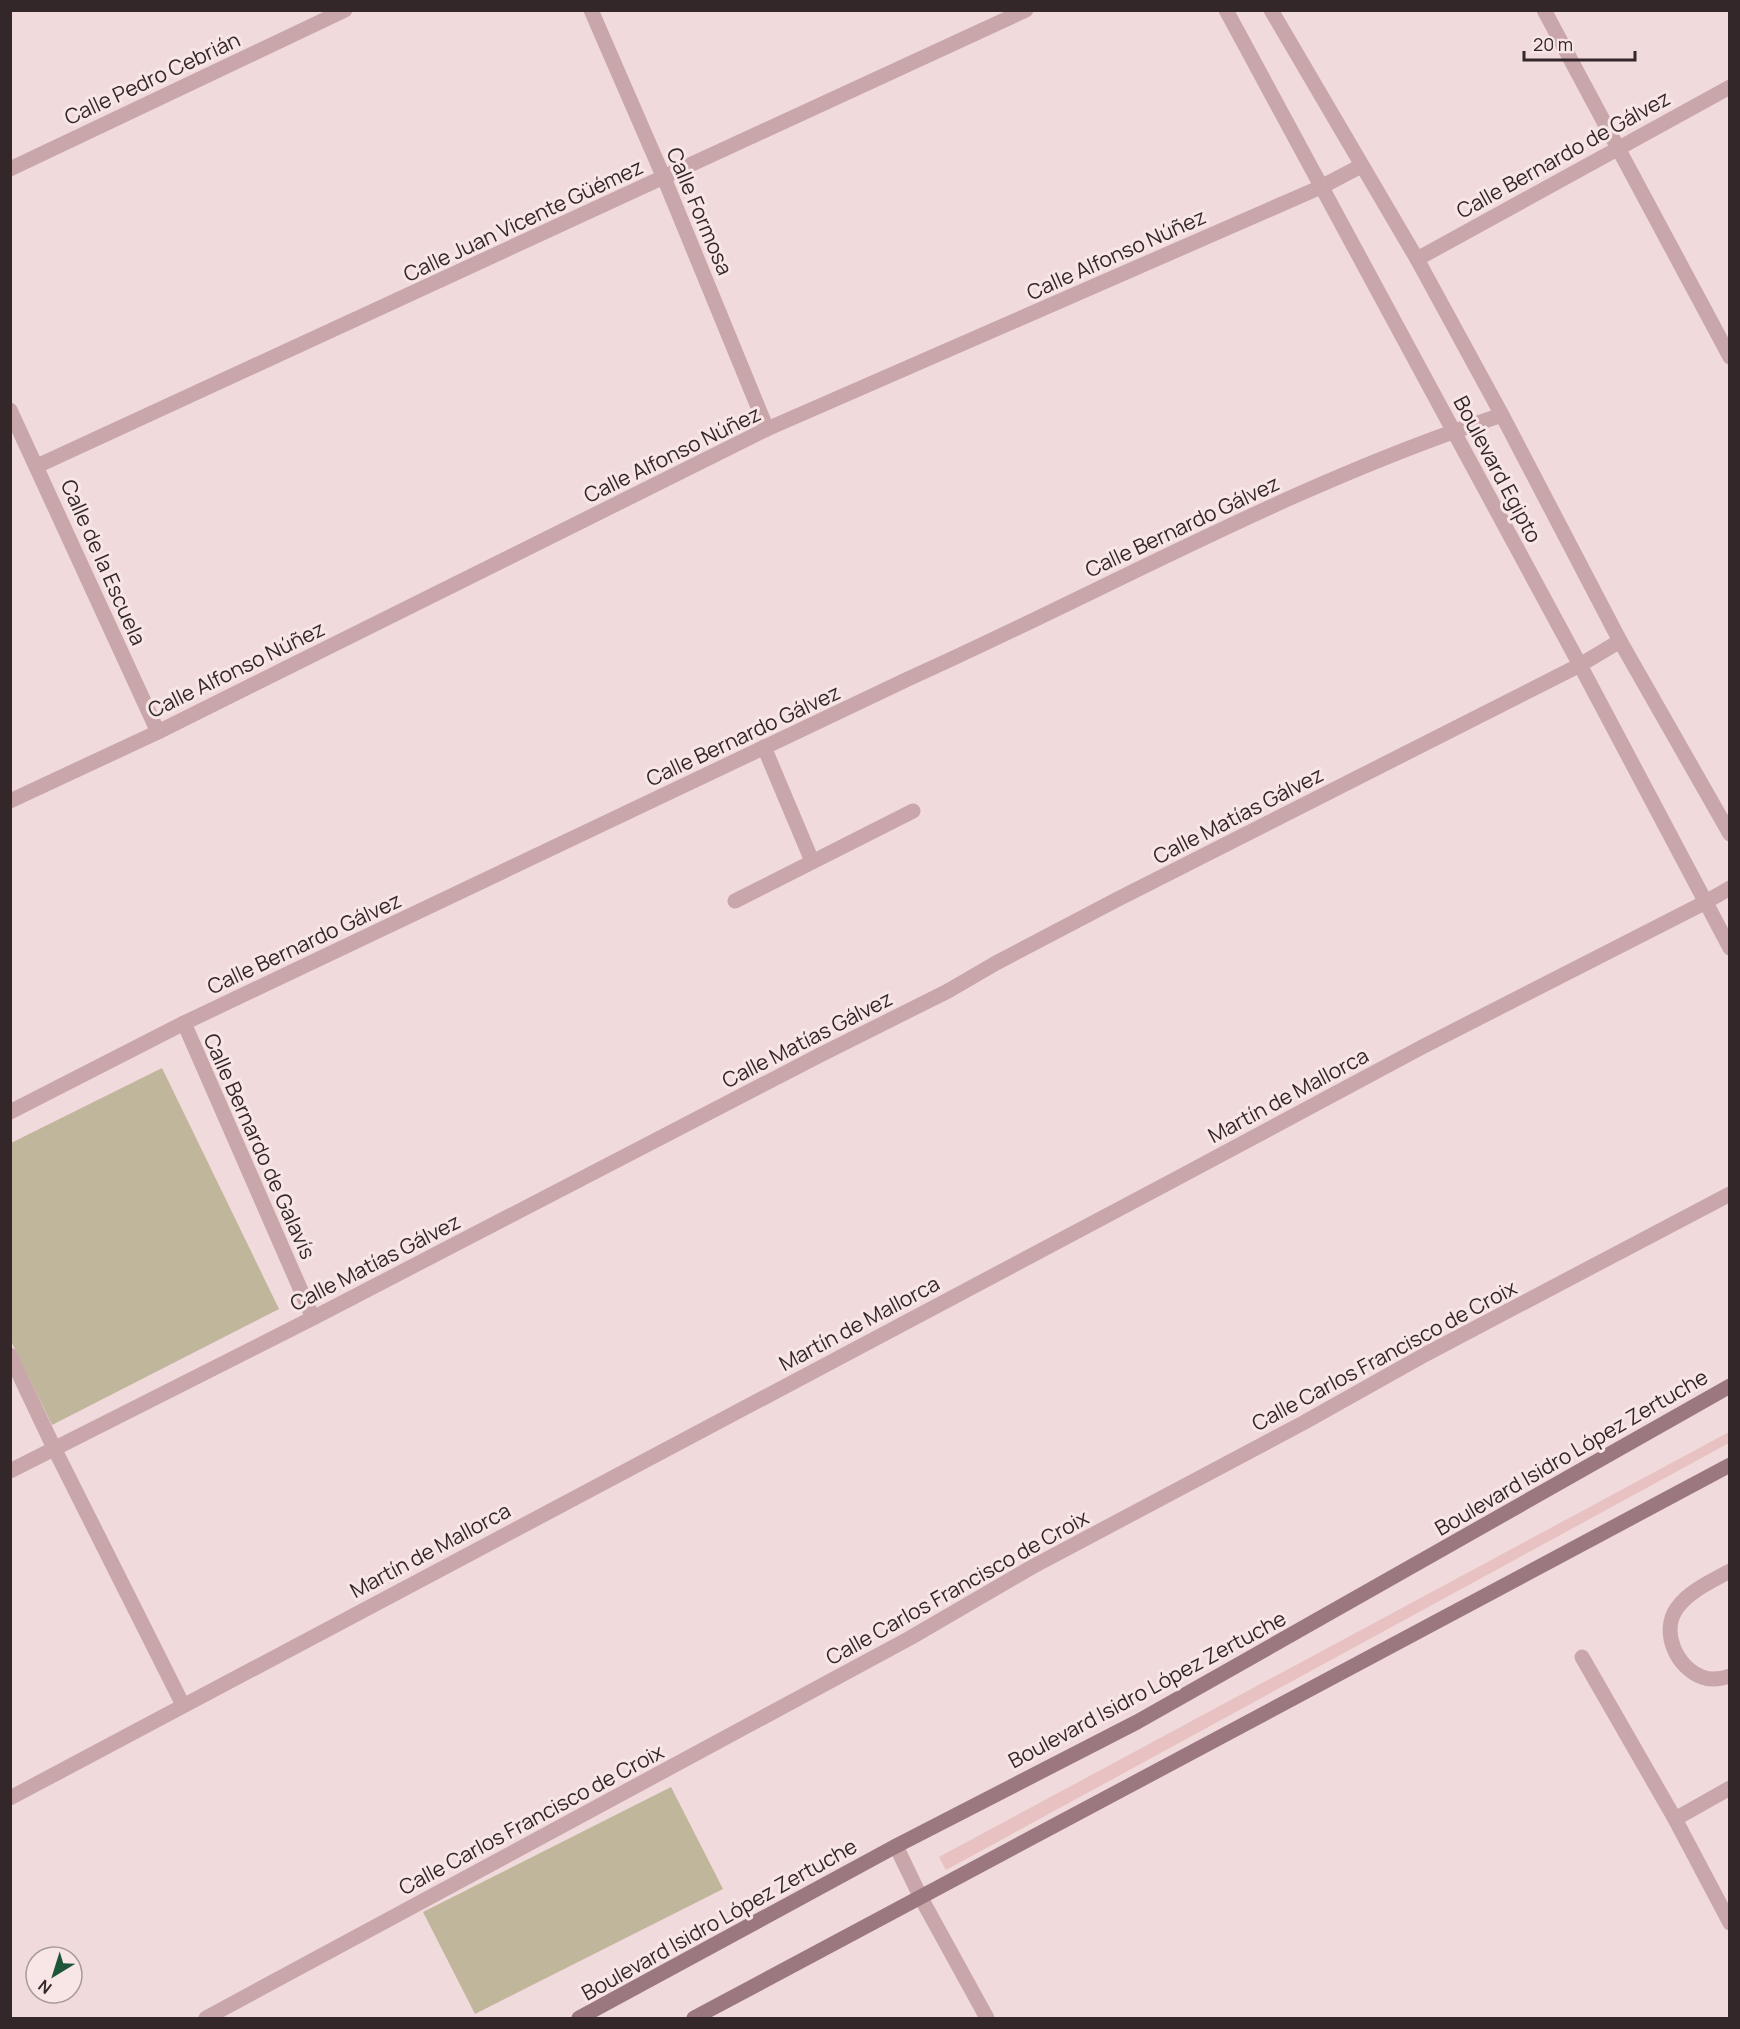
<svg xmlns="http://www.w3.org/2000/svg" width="1740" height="2029" font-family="Manrope,sans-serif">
	<rect width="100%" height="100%" fill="#f0dadb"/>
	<g fill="#bfb69b">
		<path d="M162 1068 279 1309 52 1425 11 1341V1143Z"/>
		<path d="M671 1787 723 1889 475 2014 423 1912Z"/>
	</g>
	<path fill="#e8c1c2" d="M1729 1432V1443L946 1870 939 1857Z"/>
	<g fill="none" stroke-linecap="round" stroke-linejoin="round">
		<g stroke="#c8a6aa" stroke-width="15">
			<path d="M1730 1571C1712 1581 1689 1591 1677 1608 1660 1632 1677 1668 1702 1677 1712 1681 1721 1679 1730 1676"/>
			<path d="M1582 1657 1675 1819 1730 1923"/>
			<path d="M1675 1819 1730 1788"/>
			<path d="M896 1846 921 1898 987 2018"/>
		</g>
		<path stroke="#c8a6aa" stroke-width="15" d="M10 1355 54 1448 183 1705"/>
		<g stroke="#c8a6aa" stroke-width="15">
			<path d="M591 10 664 178 767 429"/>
			<path d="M1271 10 1417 259 1502 415 1620 641 1730 834"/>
			<path d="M1544 10 1730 357"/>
			<path d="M10 169 345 10"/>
			<path d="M1417 259 1730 87"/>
			<path d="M10 410 158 732"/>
			<path d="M37 466 1026 10"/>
			<path d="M764 747 812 861"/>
			<path d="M10 801 158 732 767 429 1321 187 1361 166"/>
			<path d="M735 901 913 811"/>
			<path d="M184 1023 313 1318"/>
			<path d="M10 1112 184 1023 910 678C1106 590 1296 482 1502 415"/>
			<path d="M10 1471 313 1318 820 1055 948 991 996 963 1118 899 1580 665 1620 641"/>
			<path d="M10 1798 1170 1182 1424 1046 1704 903 1730 888"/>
			<path d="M206 2018 910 1638 1032 1567 1303 1423 1426 1354 1730 1194"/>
		</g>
		<path stroke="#c8a6aa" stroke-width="15" d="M1226 10 1580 665 1730 948"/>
		<g stroke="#9b787f" stroke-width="15">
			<path d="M579 2018 896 1846 1137 1722 1730 1386"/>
			<path d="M694 2018 1730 1465"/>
		</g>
	</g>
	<g text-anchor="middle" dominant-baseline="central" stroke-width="6" stroke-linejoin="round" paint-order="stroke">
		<g font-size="21" fill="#34272a" stroke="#f8e6e6">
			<text transform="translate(152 78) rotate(-25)">Calle Pedro Cebrián</text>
			<text transform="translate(1563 154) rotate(-29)">Calle Bernardo de Gálvez</text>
			<text transform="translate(700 211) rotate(67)">Calle Formosa</text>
			<text transform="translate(523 220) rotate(-25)">Calle Juan Vicente Güémez</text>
			<text transform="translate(1116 254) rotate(-24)">Calle Alfonso Núñez</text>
			<text transform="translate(672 454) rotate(-26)">Calle Alfonso Núñez</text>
			<text transform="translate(1498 469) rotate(62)">Boulevard Egipto</text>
			<text transform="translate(1182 526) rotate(-25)">Calle Bernardo Gálvez</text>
			<text transform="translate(104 562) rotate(66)">Calle de la Escuela</text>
			<text transform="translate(236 669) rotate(-26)">Calle Alfonso Núñez</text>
			<text transform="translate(743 735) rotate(-25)">Calle Bernardo Gálvez</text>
			<text transform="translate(1238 815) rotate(-27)">Calle Matías Gálvez</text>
			<text transform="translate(304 943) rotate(-25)">Calle Bernardo Gálvez</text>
			<text transform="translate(807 1039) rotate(-27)">Calle Matías Gálvez</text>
			<text transform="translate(1288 1095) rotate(-28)">Martín de Mallorca</text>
			<text transform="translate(260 1146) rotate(66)">Calle Bernardo de Galavís</text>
			<text transform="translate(375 1262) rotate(-27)">Calle Matías Gálvez</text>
			<text transform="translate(859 1323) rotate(-28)">Martín de Mallorca</text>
			<text transform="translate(1384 1355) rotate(-28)">Calle Carlos Francisco de Croix</text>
			<text transform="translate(1571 1452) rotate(-30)">Boulevard Isidro López Zertuche</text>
			<text transform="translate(430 1550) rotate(-28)">Martín de Mallorca</text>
			<text transform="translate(957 1587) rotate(-29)">Calle Carlos Francisco de Croix</text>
			<text transform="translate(1147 1689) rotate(-28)">Boulevard Isidro López Zertuche</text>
			<text transform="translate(531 1819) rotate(-28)">Calle Carlos Francisco de Croix</text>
			<text transform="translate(719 1919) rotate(-29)">Boulevard Isidro López Zertuche</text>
		</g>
	</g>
	<rect width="1740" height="2029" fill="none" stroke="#34272a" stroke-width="24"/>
	<g transform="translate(54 1975) rotate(218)"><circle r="28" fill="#f8e6e6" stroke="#aa9a9b" stroke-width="1.5"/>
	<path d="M0-4.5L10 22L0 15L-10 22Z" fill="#1e5438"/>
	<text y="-9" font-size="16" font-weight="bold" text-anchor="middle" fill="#34272a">N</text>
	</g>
	<path d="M1524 51v9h111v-9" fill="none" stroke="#34272a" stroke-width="3"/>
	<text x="1533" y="51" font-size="18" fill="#34272a" stroke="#f8e6e6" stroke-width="4.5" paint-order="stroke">20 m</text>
</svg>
